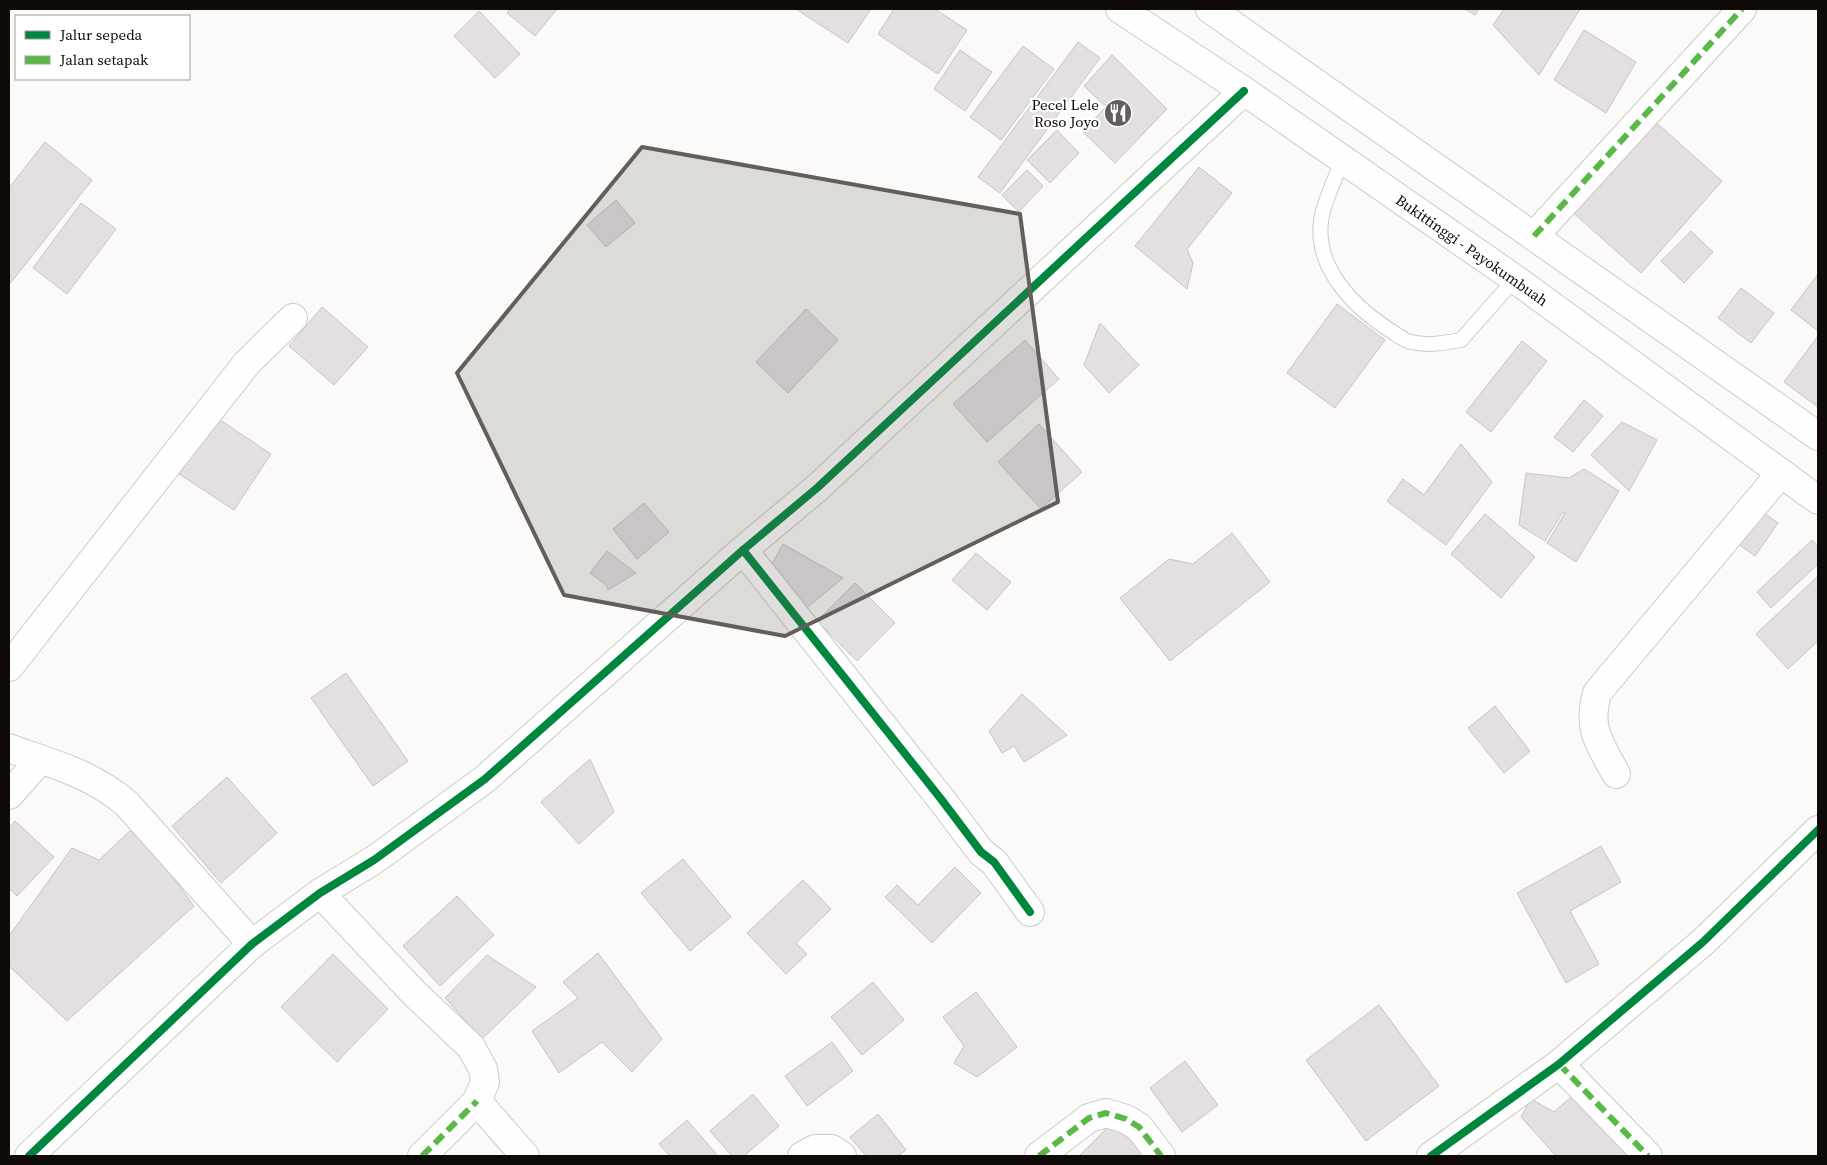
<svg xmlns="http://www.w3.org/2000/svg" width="1827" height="1165" font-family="'Source Serif 4',serif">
	<rect width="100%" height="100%" fill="#fcfaf8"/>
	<g fill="#e4dfe1" stroke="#c7c4c5">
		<path d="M510 9H557L535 36 507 13Z"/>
		<path d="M796 9H871L848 43Z"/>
		<path d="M894 9H935L967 30 938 74 878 34Z"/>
		<path d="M1465 9H1479L1475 15Z"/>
		<path d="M1504 9H1580L1539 75 1493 25Z"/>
		<path d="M479 11 520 54 495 78 454 36Z"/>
		<path d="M1584 30 1636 62 1606 113 1554 80Z"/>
		<path d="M1078 42 1100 58 1000 193 978 177Z"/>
		<path d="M1023 46 1054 69 1001 140 970 117Z"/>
		<path d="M960 50 992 72 965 111 934 89Z"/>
		<path d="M1112 55 1167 109 1115 163 1082 131 1106 107 1084 86Z"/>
		<path d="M1651 118 1722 181 1641 273 1570 210Z"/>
		<path d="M1057 130 1079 153 1050 183 1027 160Z"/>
		<path d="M45 142 92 180 9 285V188Z"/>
		<path d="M1199 167 1232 193 1187 249 1193 263 1187 289 1135 246Z"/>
		<path d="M1027 170 1043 186 1019 212 1002 195Z"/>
		<path d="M616 200 635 223 606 247 587 225Z"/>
		<path d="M81 203 116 229 67 294 33 268Z"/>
		<path d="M1691 231 1713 252 1684 283 1661 261Z"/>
		<path d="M1818 274V331L1791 310Z"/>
		<path d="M1741 288 1774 313 1751 343 1718 318Z"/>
		<path d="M1337 304 1385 340 1335 408 1287 373Z"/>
		<path d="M322 307 368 347 334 385 289 346Z"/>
		<path d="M806 309 838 340 788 393 756 362Z"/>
		<path d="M1100 323 1139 365 1109 393 1084 365Z"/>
		<path d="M1818 336V407L1784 382Z"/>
		<path d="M1025 340 1059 379 987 442 953 404Z"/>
		<path d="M1522 341 1547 361 1491 432 1466 412Z"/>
		<path d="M1584 400 1603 416 1573 452 1554 437Z"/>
		<path d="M217 418 271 454 234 510 179 474Z"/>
		<path d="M1622 422 1657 440 1629 491 1591 455Z"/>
		<path d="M1039 424 1082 472 1041 509 998 462Z"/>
		<path d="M1461 444 1492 482 1446 545 1387 501 1403 479 1424 495Z"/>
		<path d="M1584 469 1619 491 1576 562 1547 543 1565 513 1563 512 1545 541 1519 525 1526 473 1569 478Z"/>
		<path d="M644 503 669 532 637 559 613 529Z"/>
		<path d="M1760 510 1778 523 1755 556 1737 543Z"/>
		<path d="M1485 514 1535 557 1501 598 1451 554Z"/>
		<path d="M1232 533 1270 582 1170 661 1120 598 1169 559 1193 564Z"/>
		<path d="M1812 540 1818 547V564L1771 608 1757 592Z"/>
		<path d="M783 544 843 578 803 611 769 569Z"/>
		<path d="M607 551 636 573 608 590 607 586 590 573Z"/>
		<path d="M976 553 1011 582 987 610 952 580Z"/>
		<path d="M1818 576V641L1788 669 1756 634Z"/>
		<path d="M855 583 895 623 857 661 817 621Z"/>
		<path d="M346 673 408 761 373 786 311 698Z"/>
		<path d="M1022 694 1067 735 1024 762 1014 746 1002 753 989 731Z"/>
		<path d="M1495 706 1530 751 1504 773 1468 728Z"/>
		<path d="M590 759 614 812 579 844 541 802Z"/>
		<path d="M227 777 277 833 221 883 172 826Z"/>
		<path d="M15 821 54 857 17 896 9 888V828Z"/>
		<path d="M135 826 194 906 67 1021 9 966V936L72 848 99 860Z"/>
		<path d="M1601 846 1621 882 1570 911 1599 964 1566 983 1517 893Z"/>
		<path d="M683 859 731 917 690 951 641 893Z"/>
		<path d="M955 867 981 893 932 943 885 897 897 885 918 905Z"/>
		<path d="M803 880 831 909 796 943 807 954 786 974 747 933Z"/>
		<path d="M457 896 494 935 440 986 403 946Z"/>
		<path d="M598 953 662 1039 632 1072 602 1042 559 1073 532 1031 578 998 563 982Z"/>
		<path d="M333 954 388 1009 337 1062 281 1007Z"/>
		<path d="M487 955 536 987 482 1039 445 998Z"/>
		<path d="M873 982 904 1020 862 1055 831 1017Z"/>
		<path d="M976 992 1017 1047 977 1077 954 1063 964 1046 943 1017Z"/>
		<path d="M1379 1005 1439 1086 1366 1141 1306 1060Z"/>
		<path d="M832 1042 853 1071 807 1106 785 1076Z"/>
		<path d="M1185 1061 1218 1105 1182 1132 1150 1088Z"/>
		<path d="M1579 1090 1634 1151 1628 1156H1556L1521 1117 1531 1099 1554 1112Z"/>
		<path d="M753 1094 779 1126 744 1156H732L710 1131Z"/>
		<path d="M878 1114 906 1150 898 1156H866L850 1137Z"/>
		<path d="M687 1120 718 1156H670L659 1144Z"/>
		<path d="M1114 1121 1142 1151 1137 1156H1079Z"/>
	</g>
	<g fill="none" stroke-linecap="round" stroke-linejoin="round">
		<defs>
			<path id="lane" d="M1342 160C1336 178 1323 203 1321 221 1315 268 1353 306 1388 329 1395 333 1404 341 1411 342 1427 346 1445 343 1461 340L1515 279"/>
			<g id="street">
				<path d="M1534 236 1742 9"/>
				<path d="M743 550 941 799 981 852 994 862 1030 912"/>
				<path d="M9 667 247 363 293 318"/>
				<path d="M9 748C52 764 91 773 127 804L252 944"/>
				<path d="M1616 774C1599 742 1587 729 1597 693L1781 473"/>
				<path d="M9 795 40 760"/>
				<path d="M320 893 414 993 471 1047 483 1069 485 1082 477 1101 525 1156"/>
				<path d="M1559 1064 1648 1156"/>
				<path d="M422 1156 477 1101"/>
				<path d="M802 1156 815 1149H832L842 1156"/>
				<path d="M1039 1156 1089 1118 1106 1113 1126 1119 1139 1127 1161 1156"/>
				<path d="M1431 1156 1559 1064 1703 942 1818 830"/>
			</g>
			<path id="secondary" d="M29 1156 252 944 320 893 374 860 485 779 743 550 817 488 1244 91"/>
			<g id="highway">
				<path d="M1120 9 1244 91 1515 279 1818 500"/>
				<path d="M1210 9 1818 436"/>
			</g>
		</defs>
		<use href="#lane" stroke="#cdc9c6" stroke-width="16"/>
		<use href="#street" stroke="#cdc9c6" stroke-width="30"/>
		<use href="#secondary" stroke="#cdc9c6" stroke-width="30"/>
		<use href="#highway" stroke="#cdc9c6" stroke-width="30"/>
		<use href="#lane" stroke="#fffefe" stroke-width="14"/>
		<use href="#street" stroke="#fffefe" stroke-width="28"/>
		<use href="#secondary" stroke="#fffefe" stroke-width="28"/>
		<use href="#highway" stroke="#fffefe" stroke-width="28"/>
		<g stroke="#58b947" stroke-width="6" stroke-dasharray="12 6" stroke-linecap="butt">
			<path d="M1534 236 1742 9"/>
			<path d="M1559 1064 1648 1156"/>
			<path d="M422 1156 477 1101"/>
			<path d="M1039 1156 1089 1118 1106 1113 1126 1119 1139 1127 1161 1156"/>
		</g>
		<defs>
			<g id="cycleway">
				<path d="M743 550 941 799 981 852 994 862 1030 912"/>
				<path d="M29 1156 252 944 320 893 374 860 485 779 743 550 817 488 1244 91"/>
				<path d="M1431 1156 1559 1064 1703 942 1818 830"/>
			</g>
		</defs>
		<use href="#cycleway" stroke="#fff" stroke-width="11"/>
		<use href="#cycleway" stroke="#00873e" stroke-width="8"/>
	</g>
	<path fill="#635e5c" fill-opacity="0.2" stroke="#635e5c" stroke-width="4" stroke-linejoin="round" d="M642 147 1020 214 1058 502 785 636 564 595 457 373Z"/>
	<defs>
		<symbol id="restaurant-disc" viewBox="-11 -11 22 22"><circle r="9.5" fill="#635e5c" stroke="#fff"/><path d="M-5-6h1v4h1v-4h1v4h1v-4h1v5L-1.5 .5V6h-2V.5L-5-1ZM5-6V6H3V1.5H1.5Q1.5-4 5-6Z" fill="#fff"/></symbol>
	</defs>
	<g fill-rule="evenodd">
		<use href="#restaurant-disc" x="1102" y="97" width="32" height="32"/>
	</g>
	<g text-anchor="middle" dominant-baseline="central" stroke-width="4.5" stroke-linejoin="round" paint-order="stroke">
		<g font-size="15" fill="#100a08" stroke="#fff" text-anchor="end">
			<text x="1099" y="104">Pecel Lele<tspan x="1099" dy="17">Roso Joyo</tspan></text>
		</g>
		<g font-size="15" fill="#100a08" stroke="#fff">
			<text transform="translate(1472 250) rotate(35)">Bukittinggi - Payokumbuah</text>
		</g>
	</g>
	<rect width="1827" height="1165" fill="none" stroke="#100a08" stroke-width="20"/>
	<rect x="15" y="15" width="175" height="65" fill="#ffffff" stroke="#9f9d9c"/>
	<rect x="25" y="31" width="25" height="8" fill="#00873e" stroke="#9f9d9c"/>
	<text x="60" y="40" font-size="15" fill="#100a08">Jalur sepeda</text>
	<rect x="25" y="56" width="25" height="8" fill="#58b947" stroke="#9f9d9c"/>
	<text x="60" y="65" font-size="15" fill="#100a08">Jalan setapak</text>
</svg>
